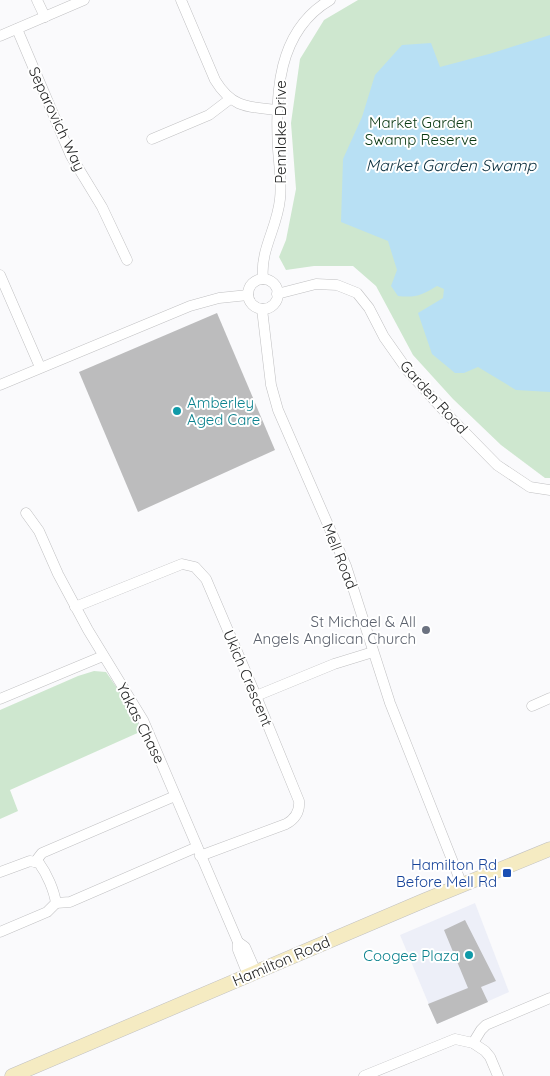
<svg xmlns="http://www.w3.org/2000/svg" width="550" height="1076" font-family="Quicksand,sans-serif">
	<rect width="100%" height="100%" fill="#fafafc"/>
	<path fill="#edeff8" d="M475 903 509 992 437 1024 400 935Z"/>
	<g fill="#cee7cf">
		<path d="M358 0H550V478H545L501 445 453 399 413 355 376 286 353 266H314L286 270 279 257 286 240 296 189 291 123 300 59 324 20Z"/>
		<path d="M94 671 106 672 126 701 142 731 10 790 18 811 0 819V710L78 676Z"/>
	</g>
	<path fill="#b8e0f4" d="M550 35V392L516 390 478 367 464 373H455L432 354 418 313 443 298 444 289 437 286C422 295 416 298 398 296L391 286 397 270 388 241 341 222 343 159 362 117 375 75 402 45 431 43 440 67 489 54Z"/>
	<g fill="#bcbcbd">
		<path d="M217 313 275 450 138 512 79 372Z"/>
		<path d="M465 920 496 981 481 987 488 1002 437 1024 428 1004 468 988 444 930Z"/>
	</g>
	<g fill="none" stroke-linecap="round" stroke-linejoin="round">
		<defs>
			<g id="street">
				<path d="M37 0 45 17"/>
				<path d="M181 0 215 80C232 108 248 107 277 110"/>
				<path d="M17 29 71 156 102 207 127 260"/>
				<path d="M0 36 84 0"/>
				<path d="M152 139 209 115 230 99"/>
				<path d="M0 275 40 367"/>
				<path d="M263 279C260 249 277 229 280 199 282 183 279 165 278 149 275 95 277 31 330 0"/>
				<circle cx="263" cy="294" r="15"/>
				<path d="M277 294 316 284 337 285 357 293 369 308 384 337 408 371 447 414 497 465 530 487 550 490"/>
				<path d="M262 309 271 385 278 410 346 566 390 703 462 885"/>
				<path d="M0 385 190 306 219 298 248 295"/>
				<path d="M26 513 39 531 58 574 88 630 143 720 238 942V950L248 975"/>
				<path d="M75 607 182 564 195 567 206 579 256 696 299 801C300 812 295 819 286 824L200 856"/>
				<path d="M256 696 334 664 373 652"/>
				<path d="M0 699 103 656"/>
				<path d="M532 706 550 698"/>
				<path d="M35 862 42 853 175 796"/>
				<path d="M0 872 30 861 39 863C47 874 54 890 56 903L47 912 0 932"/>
				<path d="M56 903 70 902 197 847"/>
				<path d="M238 942 245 947 256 972"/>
				<path d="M473 1043 481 1030 486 1025 550 998"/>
				<path d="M364 1076 455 1039 473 1043 485 1051 490 1057 498 1076"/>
			</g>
			<path id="secondary" d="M12 1076 423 901 550 849"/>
		</defs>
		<use href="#street" stroke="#c0c0c2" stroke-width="11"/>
		<use href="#secondary" stroke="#c0c0c2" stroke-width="15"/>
		<use href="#street" stroke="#fff" stroke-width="10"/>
		<use href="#secondary" stroke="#f5ebc2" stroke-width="14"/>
	</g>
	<g fill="#0f9aa8" stroke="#fff" stroke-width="2">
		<circle cx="177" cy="411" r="5"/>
		<circle cx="469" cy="955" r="5"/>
	</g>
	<circle fill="#6b7280" stroke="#fff" stroke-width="2" cx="426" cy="630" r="5"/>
	<rect fill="#1a4fb4" stroke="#fff" stroke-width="2" x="502" y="868" width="10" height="10" rx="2.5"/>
	<g text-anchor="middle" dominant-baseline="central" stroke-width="4" stroke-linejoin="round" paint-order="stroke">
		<g font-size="15" fill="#1e1f1f" stroke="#fff">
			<text transform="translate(57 119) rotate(65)">Separovich Way</text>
			<text transform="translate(280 132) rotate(-90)">Pennlake Drive</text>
			<text transform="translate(434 397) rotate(48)">Garden Road</text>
			<text transform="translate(340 556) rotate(68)">Mell Road</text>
			<text transform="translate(248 678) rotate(67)">Ukich Crescent</text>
			<text transform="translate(141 723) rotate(63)">Yakas Chase</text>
			<text transform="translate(281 961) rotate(-23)">Hamilton Road</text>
		</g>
		<g font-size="15" fill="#093812" stroke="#fff">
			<text x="421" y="122">Market Garden<tspan x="421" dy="17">Swamp Reserve</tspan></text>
		</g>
		<g font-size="15" fill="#0d838f" stroke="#fff" text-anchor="start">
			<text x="187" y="402">Amberley<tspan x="187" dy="17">Aged Care</tspan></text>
			<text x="459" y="955" text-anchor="end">Coogee Plaza</text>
		</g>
		<g font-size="15" fill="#5b616d" stroke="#fff" text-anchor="end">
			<text x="416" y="621">St Michael &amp; All<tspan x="416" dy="17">Angels Anglican Church</tspan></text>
		</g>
		<g font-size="15" fill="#164399" stroke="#fff" text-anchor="end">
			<text x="497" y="864">Hamilton Rd<tspan x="497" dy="17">Before Mell Rd</tspan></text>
		</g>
		<g font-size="16" font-style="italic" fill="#0c303f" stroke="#fff">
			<text x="451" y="165">Market Garden Swamp</text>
		</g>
	</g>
</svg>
